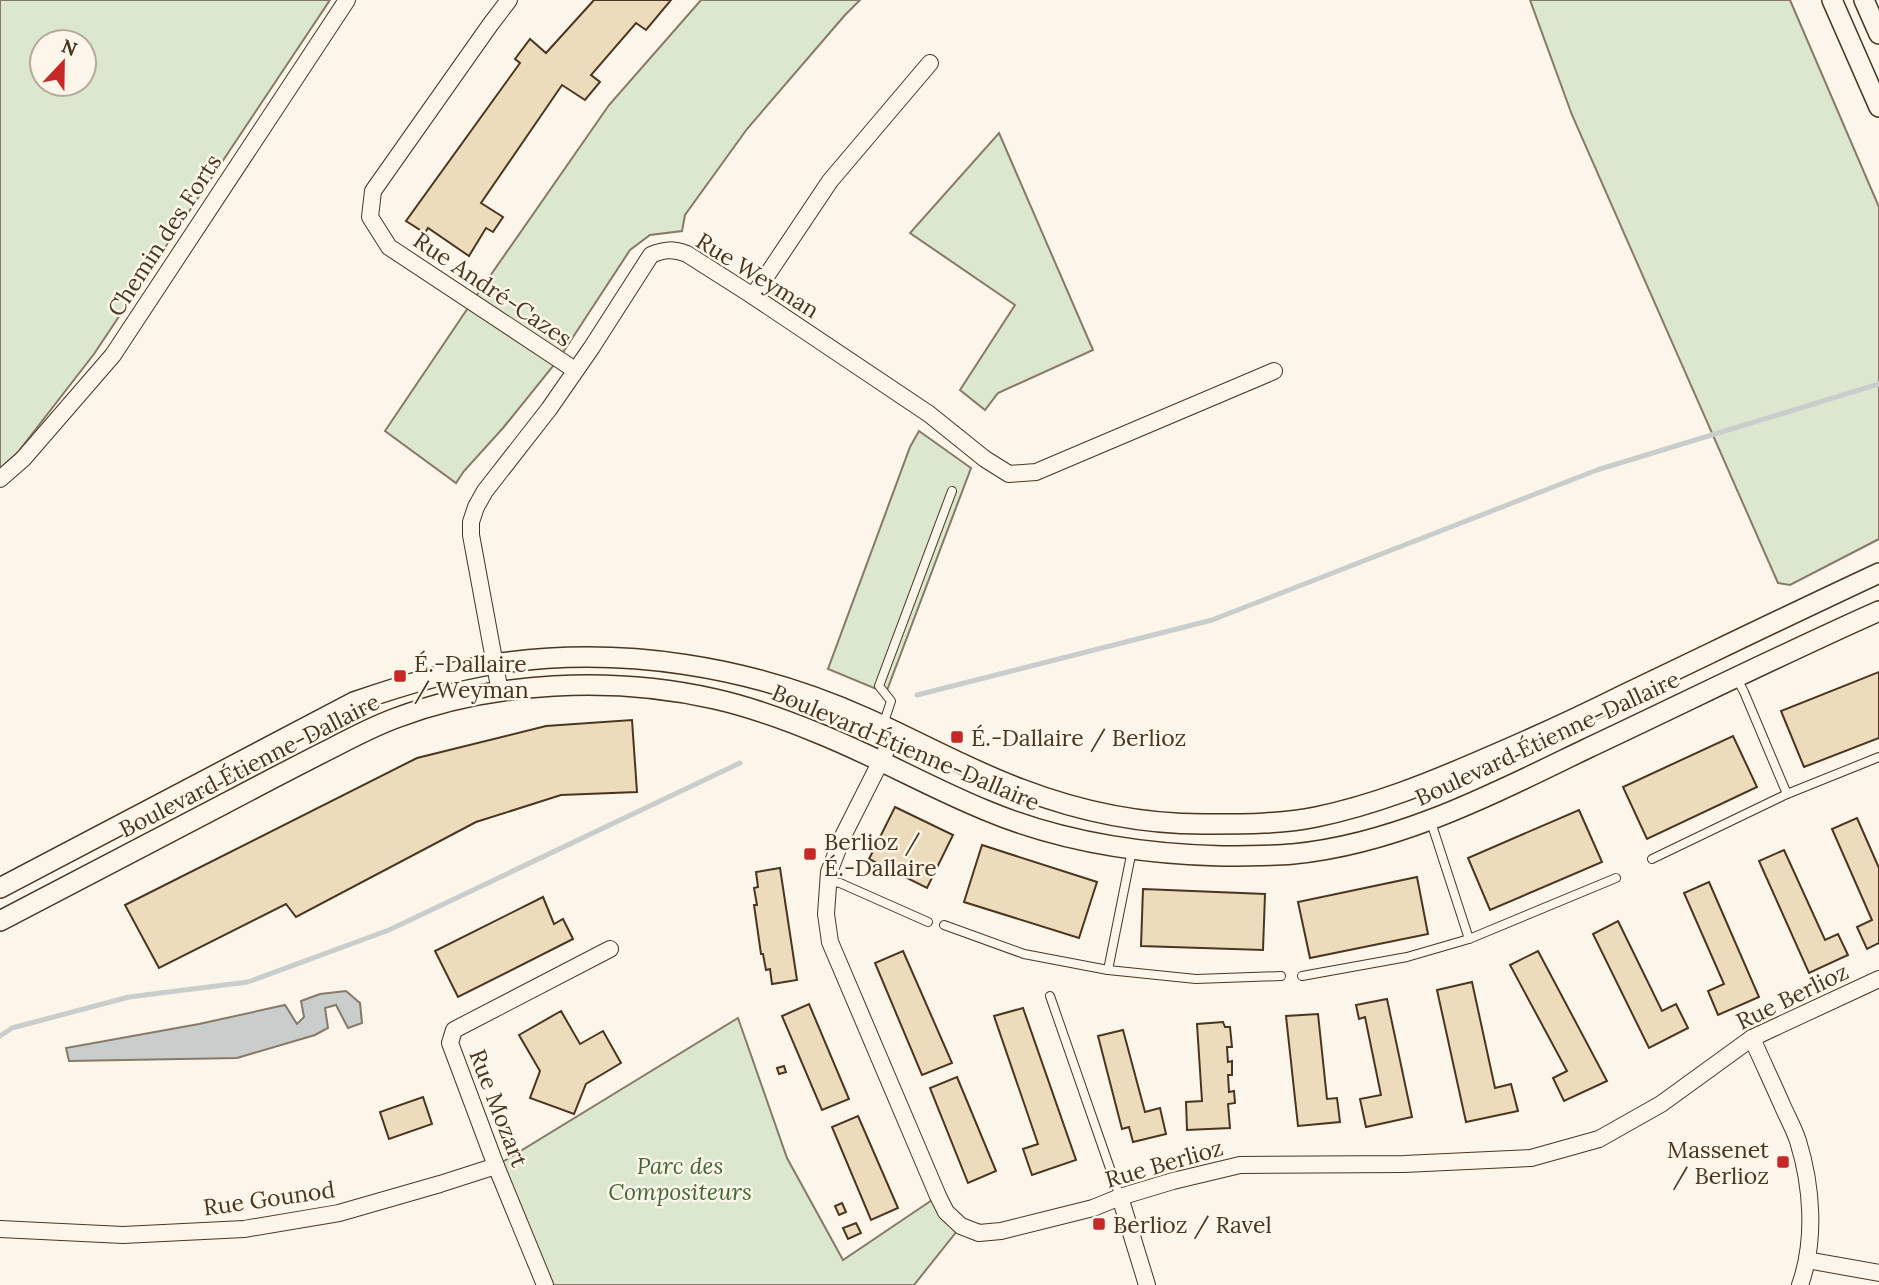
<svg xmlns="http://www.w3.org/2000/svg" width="1879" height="1285" font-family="Lora,serif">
	<rect width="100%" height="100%" fill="#fbf6e9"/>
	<g fill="#dce7d0" stroke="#887966" stroke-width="2" fill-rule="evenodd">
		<path d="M0 0H330L94 354 18 452 0 469ZM42 42H84V84H42Z"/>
		<path d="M701 0H860L845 15 747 129 685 215 682 231 650 235 630 250 558 360 503 428 464 471 456 483 385 431 474 299 609 105Z"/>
		<path d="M1530 0H1790L1879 207V539L1790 585 1778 583 1572 115Z"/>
		<path d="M999 133 1093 350 998 393 985 410 960 390 1015 305 910 233Z"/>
		<path d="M919 431 971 468 886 693 828 669 910 447Z"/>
		<path d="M738 1018 787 1158 843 1260 938 1196 961 1226 914 1285H545L496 1166Z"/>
	</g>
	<path fill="#c9cecd" stroke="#887966" stroke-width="2" d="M346 991 360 1003 362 1023 348 1028 336 1005 325 1008 328 1028 315 1035 237 1058 69 1061 66 1048 199 1024 285 1005 297 1024 304 1017 301 1001 320 994Z"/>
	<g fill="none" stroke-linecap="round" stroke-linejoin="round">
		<g stroke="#c9cecd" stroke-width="5">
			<path d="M917 695 1212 620 1597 470 1879 384"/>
			<path d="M0 1036 12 1028 129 997 248 982 389 930 740 763"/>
		</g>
	</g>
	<g fill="#ecdcbc" stroke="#4a3520" stroke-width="2">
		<path d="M594 0H671L646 30 636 23 591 75 600 82 585 100 562 85 481 203 503 217 493 232 486 228 469 256 428 228 425 233 406 221 520 63 515 59 530 39 546 53Z"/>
		<path d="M1879 672V738L1804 767 1781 711Z"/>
		<path d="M632 720 637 792 561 795 476 822 296 917 286 904 159 968 125 905 417 758 546 726Z"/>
		<path d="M1733 736 1757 787 1647 839 1623 787Z"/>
		<path d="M895 807 953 835 927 888 869 859Z"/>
		<path d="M1579 810 1602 862 1490 910 1468 858Z"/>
		<path d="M1857 818 1879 868V943L1867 949 1857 927 1872 920 1832 829Z"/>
		<path d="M982 845 1097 882 1079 938 964 902Z"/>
		<path d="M1784 850 1825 940 1838 934 1848 955 1809 973 1759 861Z"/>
		<path d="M780 868 797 980 772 984 770 969 766 970 763 954H761L754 905H757L754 888 758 887 756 872Z"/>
		<path d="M1417 877 1428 934 1310 958 1298 902Z"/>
		<path d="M1709 882 1759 997 1718 1015 1708 991 1724 984 1684 893Z"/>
		<path d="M1143 889 1265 894 1263 950 1141 946Z"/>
		<path d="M543 897 554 924 563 919 573 939 458 997 435 951Z"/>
		<path d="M1618 921 1662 1011 1676 1004 1688 1028 1649 1048 1593 934Z"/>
		<path d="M903 951 952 1063 922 1075 875 963Z"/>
		<path d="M1538 951 1607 1081 1564 1101 1553 1078 1567 1071 1510 965Z"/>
		<path d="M1472 982 1495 1088 1511 1084 1518 1111 1466 1122 1437 990Z"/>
		<path d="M1387 999 1412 1117 1366 1127 1360 1099 1381 1095 1365 1017 1359 1019 1356 1005Z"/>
		<path d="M809 1004 849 1099 822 1110 782 1016Z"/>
		<path d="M1023 1008 1076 1160 1032 1175 1023 1149 1038 1144 994 1016Z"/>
		<path d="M561 1011 580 1044 603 1031 621 1063 586 1084 574 1114 530 1098 540 1071 519 1035Z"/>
		<path d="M1318 1014 1327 1099 1337 1098 1340 1122 1298 1126 1286 1016Z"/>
		<path d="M1223 1022 1225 1027H1230L1232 1047H1227L1228 1062 1232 1061V1075H1228L1229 1092 1234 1091 1235 1103 1228 1104 1230 1128 1187 1130 1186 1102 1202 1101 1197 1024Z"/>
		<path d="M1123 1030 1145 1112 1160 1108 1166 1134 1133 1142 1129 1127 1122 1129 1098 1036Z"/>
		<path d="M784 1066 786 1072 779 1074 777 1068Z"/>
		<path d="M957 1077 996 1171 968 1183 930 1088Z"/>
		<path d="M423 1097 432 1124 389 1139 380 1112Z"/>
		<path d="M858 1116 898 1208 871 1220 832 1127Z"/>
		<path d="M842 1203 846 1212 839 1215 835 1206Z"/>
		<path d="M856 1223 861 1233 848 1239 843 1228Z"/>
	</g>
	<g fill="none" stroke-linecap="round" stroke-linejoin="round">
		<defs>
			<g id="service">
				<path d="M1736 677 1744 692 1787 794 1879 757"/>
				<path d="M883 725 891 701 879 686 952 491"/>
				<path d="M1430 819 1469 939 1616 878"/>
				<path d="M1132 850 1108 970 1196 979 1281 976"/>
				<path d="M1652 859 1787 794"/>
				<path d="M828 881 840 883 928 922"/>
				<path d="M944 925 1024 954 1108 970"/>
				<path d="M1302 976 1407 957 1469 939"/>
				<path d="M1050 996 1120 1197"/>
			</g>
			<g id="minor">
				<path d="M509 0 490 25 373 191 370 217 389 247 575 370"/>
				<path d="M753 296 830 181 930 63"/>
				<path d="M0 479 23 459 113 355 347 0"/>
				<path d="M500 692 471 535V522L476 507 485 491 549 409 592 347 651 255C665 249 673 249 687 254L753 296 929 414 985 459 1009 474 1036 472 1274 371"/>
				<path d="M896 731 843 836 829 872 826 914 830 942 938 1196 946 1212 961 1226 979 1233 1001 1231 1093 1208 1120 1197 1173 1181 1240 1165 1404 1164 1531 1158 1599 1139 1661 1104 1752 1038 1879 979"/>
				<path d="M1752 1038C1762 1061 1773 1084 1783 1107 1788 1118 1794 1129 1798 1141 1812 1186 1816 1240 1800 1285"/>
				<path d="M1120 1197 1147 1285"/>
				<path d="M0 1229 123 1235 244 1229 339 1213 440 1184 496 1166"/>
				<path d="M1807 1260 1879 1273"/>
				<path d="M545 1285 496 1166 450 1043 454 1030 610 949"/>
			</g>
			<g id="tertiary">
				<path d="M1832 0 1879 107"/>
				<path d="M1864 0 1879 34"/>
				<path d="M0 888 354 702C400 686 446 672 495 664 620 645 751 666 866 718 918 741 967 769 1021 789 1081 812 1146 825 1211 824 1244 824 1283 824 1316 817 1374 805 1429 783 1484 759 1531 739 1577 718 1623 695 1709 654 1793 613 1879 573"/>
				<path d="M0 921C75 882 149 843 224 804 260 785 296 766 332 748 353 737 374 726 396 718 494 681 613 676 715 699 751 707 786 720 820 734 877 757 929 787 985 810 1061 842 1141 854 1222 856 1245 856 1270 856 1293 854 1397 844 1493 794 1586 749 1684 703 1780 655 1879 611"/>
			</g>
		</defs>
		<use href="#service" stroke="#4a3520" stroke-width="10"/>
		<use href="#minor" stroke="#4a3520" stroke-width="18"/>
		<use href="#tertiary" stroke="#4a3520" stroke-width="22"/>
		<use href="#service" stroke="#fbf6e9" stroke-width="8"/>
		<use href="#minor" stroke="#fbf6e9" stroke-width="16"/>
		<use href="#tertiary" stroke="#fbf6e9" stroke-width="19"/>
	</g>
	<g fill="#c62828" stroke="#fbf6e9" stroke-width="2.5">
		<rect x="393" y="669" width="14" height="14" rx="3.5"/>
		<rect x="950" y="730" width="14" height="14" rx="3.5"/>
		<rect x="803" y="847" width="14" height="14" rx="3.5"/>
		<rect x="1776" y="1155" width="14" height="14" rx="3.5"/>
		<rect x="1092" y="1217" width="14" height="14" rx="3.5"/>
	</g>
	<g text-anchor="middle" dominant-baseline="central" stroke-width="5" stroke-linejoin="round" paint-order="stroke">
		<g font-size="23" fill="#4a3520" stroke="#fbf6e9">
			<text transform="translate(164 235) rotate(-57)">Chemin des Forts</text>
			<text transform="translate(758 275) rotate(32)">Rue Weyman</text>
			<text transform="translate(493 289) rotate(34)">Rue André-Cazes</text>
			<text transform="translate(1547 738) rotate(-25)">Boulevard Étienne-Dallaire</text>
			<text transform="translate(906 747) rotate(23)">Boulevard Étienne-Dallaire</text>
			<text transform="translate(249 765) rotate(-27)">Boulevard Étienne-Dallaire</text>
			<text transform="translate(1792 996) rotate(-26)">Rue Berlioz</text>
			<text transform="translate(499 1108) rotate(69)">Rue Mozart</text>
			<text transform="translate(1164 1163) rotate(-16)">Rue Berlioz</text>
			<text transform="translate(269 1198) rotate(-8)">Rue Gounod</text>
		</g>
		<g font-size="23" fill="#4a3520" stroke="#fbf6e9" text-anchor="start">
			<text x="414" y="663">É.-Dallaire<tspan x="414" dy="26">/ Weyman</tspan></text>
			<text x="971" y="737">É.-Dallaire / Berlioz</text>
			<text x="824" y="841">Berlioz /<tspan x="824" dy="26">É.-Dallaire</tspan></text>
			<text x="1769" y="1149" text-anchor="end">Massenet<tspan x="1769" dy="26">/ Berlioz</tspan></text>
			<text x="1113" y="1224">Berlioz / Ravel</text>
		</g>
		<g font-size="23" font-style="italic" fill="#436837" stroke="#fbf6e9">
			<text x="680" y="1165">Parc des<tspan x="680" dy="26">Compositeurs</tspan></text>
		</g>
	</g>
	<g transform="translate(63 63) rotate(22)"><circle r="33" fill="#fbf6e9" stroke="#b4a999" stroke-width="2"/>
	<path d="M0-5L12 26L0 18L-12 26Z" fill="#c62828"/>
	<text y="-10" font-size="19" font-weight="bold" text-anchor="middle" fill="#4a3520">N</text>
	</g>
</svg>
